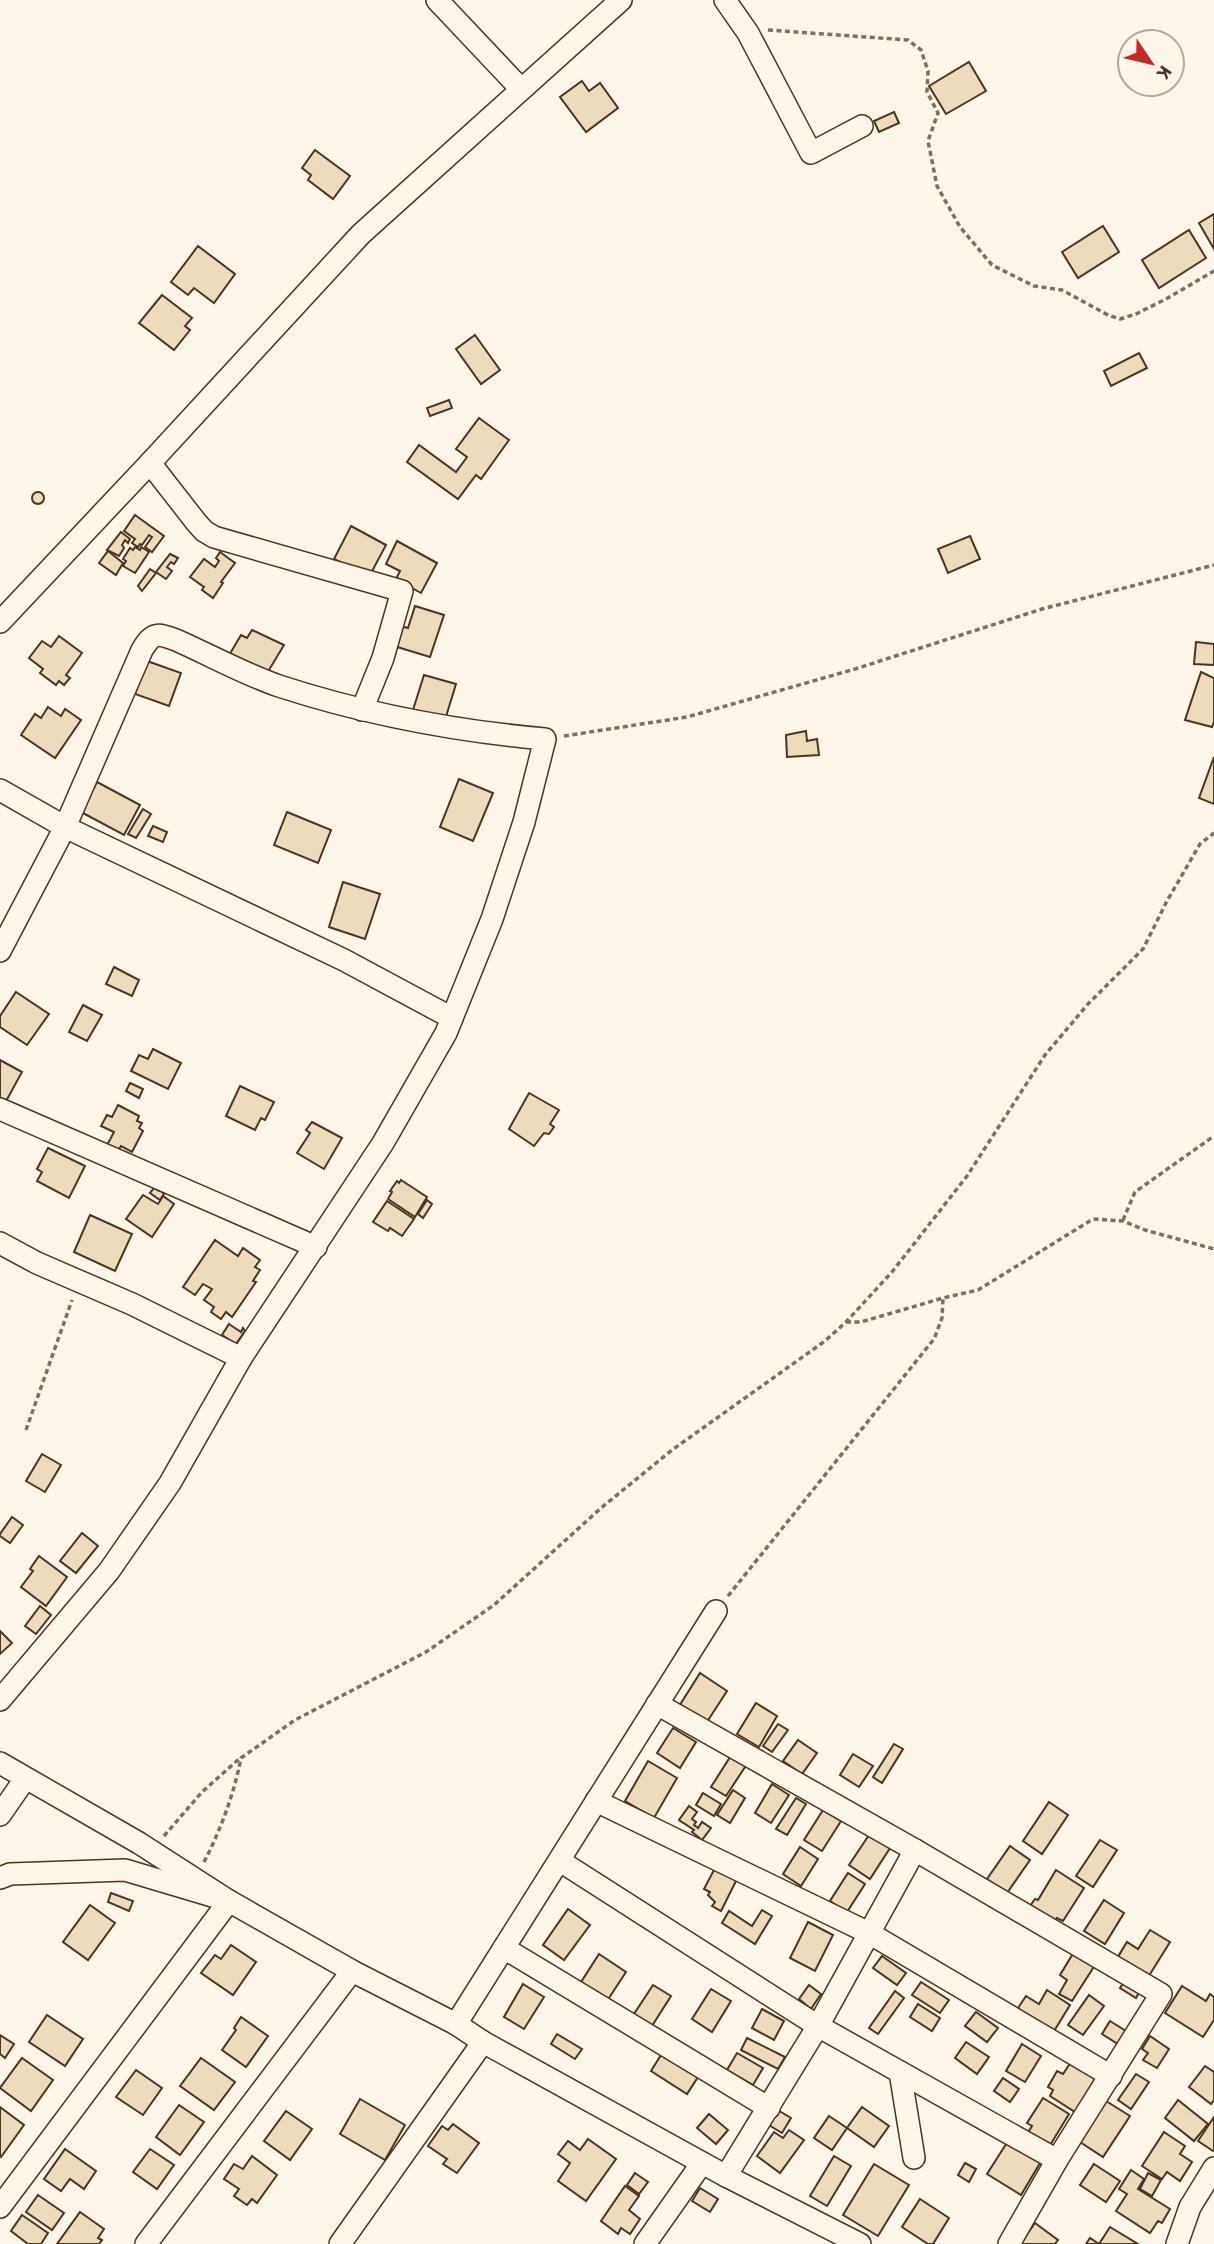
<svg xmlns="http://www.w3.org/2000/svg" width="1214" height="2244" font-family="'Source Sans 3',sans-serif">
	<rect width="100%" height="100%" fill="#fbf6e9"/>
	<g fill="#ecdcbc" stroke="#4a3520" stroke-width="2">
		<path d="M969 62 986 91 946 114 929 86Z"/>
		<path d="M582 81 589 91 600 83 618 108 586 132 560 97Z"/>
		<path d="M894 112 899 123 879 132 874 121Z"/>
		<path d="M315 150 350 176 333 199 308 180 311 175 302 168Z"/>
		<path d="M1214 214V249L1199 223Z"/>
		<path d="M1103 226 1119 252 1078 278 1062 252Z"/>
		<path d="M1189 230 1206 258 1159 288 1142 260Z"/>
		<path d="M198 246 235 274 214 303 194 288 188 295 171 282Z"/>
		<path d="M162 295 192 318 185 326 190 330 174 350 139 323Z"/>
		<path d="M475 335 500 370 481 384 456 349Z"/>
		<path d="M1139 353 1147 368 1111 386 1104 371Z"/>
		<path d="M449 400 452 408 430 416 427 408Z"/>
		<path d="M479 418 509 440 481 479 476 475 458 499 407 462 419 445 456 472 467 457 456 449Z"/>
		<circle cx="38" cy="498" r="6"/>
		<path d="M135 515 164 536 152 552 145 547 152 537 149 535 142 545 140 544 138 547 132 543 135 539 124 531Z"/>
		<path d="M351 526 386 545 369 577 334 559Z"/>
		<path d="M121 532 130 539 128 543 125 540 122 545 124 548 119 556 107 550Z"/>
		<path d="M970 536 980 559 948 573 938 549Z"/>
		<path d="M397 541 437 563 421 593 396 579 400 571 386 564Z"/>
		<path d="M135 547 140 550 141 547 149 552 135 573 123 566 126 561 123 559 130 548 133 550Z"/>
		<path d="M108 551 123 563 116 575 99 563Z"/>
		<path d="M220 552 235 563 221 582 223 583 213 598 202 590 204 587 190 577 204 559 215 567 219 561 216 558Z"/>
		<path d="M170 554 178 558 174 564 171 562 167 567 172 571 166 579 156 572Z"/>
		<path d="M150 569 156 573 142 591 138 586Z"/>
		<path d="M415 606 444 615 430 657 394 646 400 626 408 628Z"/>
		<path d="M252 630 284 645 266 675 228 657 241 635 247 638Z"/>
		<path d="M59 636 82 653 66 675 70 678 64 685 59 681 56 685 40 673 43 669 29 658 42 641 51 647Z"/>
		<path d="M1196 642 1214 644V665L1194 664Z"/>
		<path d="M147 661 181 673 169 706 135 694Z"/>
		<path d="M1201 672 1214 678V722L1212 727 1185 720Z"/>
		<path d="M424 675 456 684 444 723 412 713Z"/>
		<path d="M48 707 61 716 65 709 81 720 55 758 21 735 35 714 41 718Z"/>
		<path d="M806 731 807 741 817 739 819 755 787 757 786 735Z"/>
		<path d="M1214 757V804L1199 798Z"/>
		<path d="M459 779 493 793 473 841 440 827Z"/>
		<path d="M97 782 140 805 124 835 81 812Z"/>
		<path d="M143 809 151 814 136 838 128 834Z"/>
		<path d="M287 812 331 830 318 863 274 845Z"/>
		<path d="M153 826 167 832 163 842 148 836Z"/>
		<path d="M343 882 380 894 365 939 329 927Z"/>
		<path d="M114 967 139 980 132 996 106 984Z"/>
		<path d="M16 992 49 1014 27 1045 0 1027V1016Z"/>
		<path d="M83 1005 102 1015 87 1041 69 1032Z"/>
		<path d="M153 1049 181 1063 168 1089 131 1071 139 1055 148 1059Z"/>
		<path d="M0 1060 22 1072 5 1103 0 1101Z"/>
		<path d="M130 1083 143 1089 139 1098 126 1091Z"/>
		<path d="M240 1086 274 1102 265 1120 261 1118 255 1130 226 1116Z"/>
		<path d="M529 1093 559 1110 550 1124 554 1127 549 1134 544 1133 534 1146 509 1129Z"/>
		<path d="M118 1105 139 1116 137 1121 142 1123 139 1128 143 1131 132 1152 121 1146 117 1152 106 1147 114 1132 101 1126 107 1115 112 1117Z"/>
		<path d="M312 1122 342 1138 324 1169 297 1153 310 1133 306 1130Z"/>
		<path d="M48 1148 85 1166 69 1198 37 1181 42 1172 37 1169Z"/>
		<path d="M401 1180 427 1197 415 1217 388 1199 392 1192 390 1191 397 1181 399 1183Z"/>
		<path d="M162 1186 164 1188 162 1192 164 1194 160 1200 150 1193 154 1188 159 1191Z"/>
		<path d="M143 1195 158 1204 163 1196 174 1204 152 1237 126 1219Z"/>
		<path d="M427 1200 432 1204 423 1218 418 1214Z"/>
		<path d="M387 1201 414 1219 402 1236 390 1228 388 1231 373 1222Z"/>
		<path d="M90 1215 132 1234 115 1271 74 1252Z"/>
		<path d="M215 1240 238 1256 243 1248 260 1260 255 1267 260 1270 253 1281 256 1282 232 1317 226 1312 221 1319 211 1312 214 1307 204 1300 212 1289 203 1284 195 1295 183 1287Z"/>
		<path d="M229 1324 241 1332 243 1328 245 1331 236 1344 222 1335Z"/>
		<path d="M42 1454 61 1465 45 1492 26 1481Z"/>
		<path d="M12 1517 23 1525 10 1543 0 1536V1534Z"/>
		<path d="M82 1533 98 1546 76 1573 60 1561Z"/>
		<path d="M39 1556 67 1577 46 1606 21 1587 33 1571 30 1569Z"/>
		<path d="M40 1606 51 1615 36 1634 25 1626Z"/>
		<path d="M0 1631 12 1643 0 1654Z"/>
		<path d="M700 1673 727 1691 705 1725 678 1708Z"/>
		<path d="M756 1703 777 1716 759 1747 737 1734Z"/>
		<path d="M778 1724 788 1730 772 1752 763 1746Z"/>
		<path d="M673 1728 696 1742 680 1768 657 1753Z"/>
		<path d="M798 1740 817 1753 802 1774 783 1761Z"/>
		<path d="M894 1744 903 1749 882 1783 873 1777Z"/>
		<path d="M732 1754 747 1764 726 1796 711 1787Z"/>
		<path d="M853 1754 873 1766 859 1787 840 1775Z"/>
		<path d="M648 1761 677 1778 654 1818 625 1801Z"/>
		<path d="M772 1784 789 1795 771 1823 755 1813Z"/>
		<path d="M733 1790 745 1798 730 1823 717 1815Z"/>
		<path d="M703 1793 721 1804 714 1816 696 1805Z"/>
		<path d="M796 1798 806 1804 787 1835 776 1829Z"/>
		<path d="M1049 1802 1068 1815 1042 1854 1023 1841Z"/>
		<path d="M689 1806 697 1812 692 1819 696 1822 694 1825 698 1828 702 1822 711 1828 702 1840 692 1832 694 1830 679 1820Z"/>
		<path d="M823 1810 841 1821 822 1851 804 1840Z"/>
		<path d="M869 1835 890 1848 870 1879 849 1865Z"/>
		<path d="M1100 1840 1117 1850 1093 1887 1076 1876Z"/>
		<path d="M1010 1846 1030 1860 1007 1893 987 1879Z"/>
		<path d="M800 1847 818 1859 801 1886 783 1874Z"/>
		<path d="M715 1868 737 1879 721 1911 712 1906 715 1902 708 1895 710 1892 704 1889Z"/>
		<path d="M1056 1870 1084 1888 1063 1921 1057 1918 1053 1924 1028 1909 1035 1899 1038 1900Z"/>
		<path d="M848 1873 865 1884 847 1912 830 1901Z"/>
		<path d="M111 1893 133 1901 129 1911 108 1902Z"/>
		<path d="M1104 1900 1124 1913 1105 1944 1084 1931Z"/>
		<path d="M90 1905 115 1923 88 1960 63 1942Z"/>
		<path d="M568 1909 590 1925 564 1960 543 1945Z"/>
		<path d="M762 1910 772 1916 755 1944 722 1923 729 1911 752 1926Z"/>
		<path d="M808 1922 833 1935 815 1971 790 1958Z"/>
		<path d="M1150 1930 1170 1942 1147 1979 1116 1960 1127 1942 1138 1949Z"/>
		<path d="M231 1945 256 1962 233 1995 201 1973 215 1955 221 1959Z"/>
		<path d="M1074 1952 1095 1965 1072 2001 1059 1994 1067 1980 1060 1975Z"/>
		<path d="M599 1954 626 1972 603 2007 576 1990Z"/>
		<path d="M882 1956 906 1973 897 1985 873 1968Z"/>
		<path d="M921 1982 949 2000 940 2013 912 1995Z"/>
		<path d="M1124 1982 1140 1991 1136 1998 1120 1988Z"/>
		<path d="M523 1984 544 1997 524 2029 504 2017Z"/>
		<path d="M653 1985 671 1996 650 2029 632 2017Z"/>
		<path d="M809 1985 821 1994 811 2009 799 1999Z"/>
		<path d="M1182 1986 1206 2001 1210 1994 1214 1997V2020L1203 2037 1165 2013Z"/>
		<path d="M711 1989 731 2001 712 2032 692 2019Z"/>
		<path d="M1047 1990 1070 2005 1051 2036 1014 2014 1026 1996 1039 2004Z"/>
		<path d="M895 1991 904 1998 878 2034 869 2028Z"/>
		<path d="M1089 1995 1104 2006 1083 2035 1068 2025Z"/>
		<path d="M918 2004 940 2018 932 2031 910 2017Z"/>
		<path d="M762 2009 784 2021 774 2040 752 2028Z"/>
		<path d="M976 2012 998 2028 987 2042 965 2026Z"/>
		<path d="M47 2015 83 2039 65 2066 29 2042Z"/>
		<path d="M241 2017 268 2036 246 2067 222 2050 236 2030 234 2028Z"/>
		<path d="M1110 2021 1126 2031 1118 2044 1102 2034Z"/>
		<path d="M557 2034 582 2049 575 2059 551 2044Z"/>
		<path d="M0 2035 14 2044 5 2058 0 2054Z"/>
		<path d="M1150 2036 1169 2049 1157 2068 1143 2060 1148 2053 1142 2049Z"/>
		<path d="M747 2038 785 2057 778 2069 741 2050Z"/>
		<path d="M966 2042 989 2057 977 2074 955 2058Z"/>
		<path d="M1022 2044 1041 2056 1025 2082 1006 2071Z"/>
		<path d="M737 2053 763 2068 753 2085 727 2070Z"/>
		<path d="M661 2055 698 2077 687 2094 651 2071Z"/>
		<path d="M22 2058 53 2080 31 2111 0 2088Z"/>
		<path d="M201 2058 235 2082 214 2110 180 2086Z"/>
		<path d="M1071 2062 1096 2078 1075 2112 1050 2096 1053 2090 1048 2087 1057 2071 1063 2074Z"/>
		<path d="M1205 2066 1214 2072V2100L1211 2104 1189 2087Z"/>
		<path d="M136 2070 162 2088 143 2115 116 2097Z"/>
		<path d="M1136 2074 1149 2082 1131 2109 1118 2100Z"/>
		<path d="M1003 2078 1019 2089 1010 2102 994 2091Z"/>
		<path d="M1043 2098 1069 2114 1049 2147 1027 2134 1032 2126 1027 2123Z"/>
		<path d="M360 2099 405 2125 385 2160 340 2134Z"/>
		<path d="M1178 2100 1208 2124 1194 2141 1165 2118Z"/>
		<path d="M1106 2101 1130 2116 1103 2157 1080 2142Z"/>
		<path d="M179 2105 204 2122 180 2155 156 2137Z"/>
		<path d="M0 2107 24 2125 1 2157 0 2156Z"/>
		<path d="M862 2107 889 2126 874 2147 847 2128Z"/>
		<path d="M776 2109 791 2118 782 2133 767 2124Z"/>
		<path d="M286 2111 312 2129 290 2160 264 2141Z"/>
		<path d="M709 2114 728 2130 716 2144 697 2128Z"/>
		<path d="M829 2116 847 2128 832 2150 814 2138Z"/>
		<path d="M1214 2117V2150L1213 2151 1198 2141Z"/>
		<path d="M453 2124 479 2143 457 2173 443 2164 447 2159 428 2146 442 2126 448 2130Z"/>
		<path d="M789 2130 804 2140 780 2173 757 2156 774 2132 783 2138Z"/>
		<path d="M1164 2132 1185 2146 1180 2154 1192 2162 1180 2181 1167 2172 1162 2179 1142 2166Z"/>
		<path d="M1010 2138 1043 2158 1021 2195 987 2174Z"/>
		<path d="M588 2139 616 2159 586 2201 558 2181 570 2163 558 2154 568 2141 580 2150Z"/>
		<path d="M65 2149 96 2171 84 2189 70 2179 61 2191 44 2179Z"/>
		<path d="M150 2149 174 2165 157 2189 133 2172Z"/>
		<path d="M252 2156 277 2175 257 2203 252 2199 247 2205 234 2196 239 2189 224 2179 234 2164 243 2169Z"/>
		<path d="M834 2156 851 2166 827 2206 810 2196Z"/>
		<path d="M965 2163 976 2169 969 2182 958 2175Z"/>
		<path d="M874 2164 909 2185 878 2236 843 2215Z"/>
		<path d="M1094 2164 1120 2181 1106 2202 1080 2185Z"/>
		<path d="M1131 2170 1144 2179 1138 2189 1170 2209 1162 2223 1158 2221 1150 2233 1116 2211 1127 2194 1119 2189Z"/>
		<path d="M635 2173 648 2182 639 2194 627 2185Z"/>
		<path d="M1148 2173 1161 2180 1152 2196 1140 2189Z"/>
		<path d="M625 2186 639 2196 629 2210 640 2219 630 2234 621 2228 618 2234 601 2221Z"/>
		<path d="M700 2188 718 2199 710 2212 692 2201Z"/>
		<path d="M38 2195 64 2213 52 2230 26 2212Z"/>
		<path d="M920 2199 949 2218 933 2244H928L902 2227Z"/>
		<path d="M80 2212 104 2229 98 2238 102 2240 99 2244H57Z"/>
		<path d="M22 2215 48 2233 41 2244H28L11 2231Z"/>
		<path d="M1035 2223 1058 2240 1055 2244H1020Z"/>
		<path d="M1110 2227 1138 2244H1086L1090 2238 1099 2244Z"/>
	</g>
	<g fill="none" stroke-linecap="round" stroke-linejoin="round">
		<defs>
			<g id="minor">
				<path d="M437 0 521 89"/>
				<path d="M725 0 748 33 811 153 862 126"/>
				<path d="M150 463 196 522 204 531 214 537 402 591 383 658 362 710"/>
				<path d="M0 622 150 463 361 234 621 0"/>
				<path d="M0 790 65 827 344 960 452 1018"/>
				<path d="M0 951 65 827 142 650C153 632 157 633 176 640 210 655 244 674 279 686 365 714 455 731 545 739L524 822 492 919 446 1033 383 1143 241 1358 170 1483 109 1571 0 1700"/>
				<path d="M0 1109 316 1247"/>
				<path d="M0 1243 37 1263 132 1304 241 1358"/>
				<path d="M657 1704 915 1850 1161 1994 1057 2160 1009 2244"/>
				<path d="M0 1763 139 1843 229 1901 0 2207"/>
				<path d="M596 1801 869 1933 1111 2076"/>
				<path d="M0 1815 25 1779"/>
				<path d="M560 1861 818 2026 1057 2160"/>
				<path d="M0 1878 10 1874 125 1870 229 1901 352 1971 456 2024 483 2042 726 2176 860 2244"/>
				<path d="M504 1948 769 2108"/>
				<path d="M456 2024 716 1611"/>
				<path d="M900 2072 914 2158"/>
				<path d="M726 2176 818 2026 915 1850"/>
				<path d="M146 2244 352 1971"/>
				<path d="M340 2244 483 2042"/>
				<path d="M645 2244 702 2163"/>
				<path d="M1177 2244 1190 2207 1214 2168"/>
			</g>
		</defs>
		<use href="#minor" stroke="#4a3520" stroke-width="24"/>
		<g stroke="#7f6f5c" stroke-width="3.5" stroke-dasharray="5 3.5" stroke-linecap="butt">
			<path d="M768 30 908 40 921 50 928 71 927 92 938 113 928 141 937 186 960 227 992 265 1034 286 1062 290 1108 315 1120 319 1136 314 1166 299 1214 271"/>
			<path d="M564 736 687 717 855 669 1042 609 1214 565"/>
			<path d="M1123 1220 1135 1192 1214 1136"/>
			<path d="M846 1322H861L943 1298 978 1290 1093 1219 1123 1221 1145 1230 1214 1249"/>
			<path d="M26 1430 72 1300"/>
			<path d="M728 1596 934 1339 942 1318 943 1298"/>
			<path d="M164 1836 202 1792 239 1759"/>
			<path d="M204 1862C221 1829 234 1794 241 1758L295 1720 426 1652 494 1605 601 1508 672 1450 825 1341 846 1322 892 1272 967 1176 1045 1055 1088 1004 1143 949 1167 901 1200 844 1214 833"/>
		</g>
		<use href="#minor" stroke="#fbf6e9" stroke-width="21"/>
	</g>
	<g transform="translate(1151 63) rotate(125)"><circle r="33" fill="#fbf6e9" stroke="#b4a999" stroke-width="2"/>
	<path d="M0-5L12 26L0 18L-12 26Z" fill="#c62828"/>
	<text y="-10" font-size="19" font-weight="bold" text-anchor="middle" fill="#4a3520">K</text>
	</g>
</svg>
